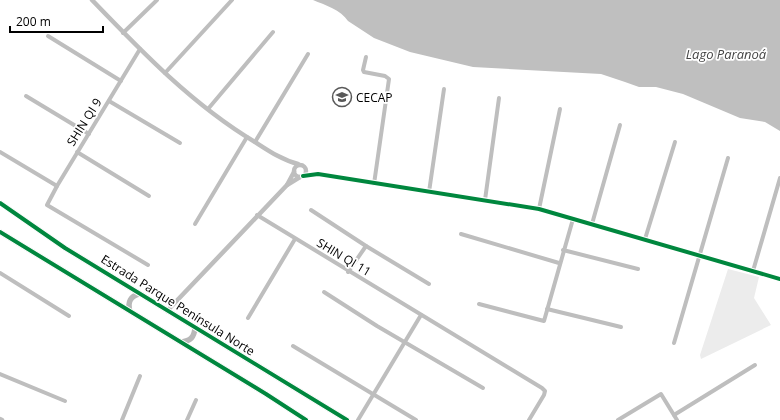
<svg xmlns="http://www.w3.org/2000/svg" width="780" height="420" font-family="'Open Sans',sans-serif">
	<rect width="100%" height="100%" fill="#fff"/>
	<path fill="#ececec" d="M728 269 759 277 754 298 771 325 701 359 700 355Z"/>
	<path fill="#bfbfbf" d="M313 0H780V131L765 122 740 118 683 94 656 87H639L625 82 601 74 473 67 410 52 374 38 348 21C341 10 325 5 313 0Z"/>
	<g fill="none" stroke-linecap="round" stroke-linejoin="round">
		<g stroke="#bebebe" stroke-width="4">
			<path d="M123 33 157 0"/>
			<path d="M48 36 121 81"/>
			<path d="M140 49 57 186 47 205 148 265"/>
			<path d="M366 57 363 70 364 72 385 76 389 79 374 184"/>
			<path d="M165 73 232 0"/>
			<path d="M26 96 89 134"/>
			<path d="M109 101 180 143"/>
			<path d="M208 109 273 32"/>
			<path d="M255 142 308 54"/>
			<path d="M0 152 57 186"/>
			<path d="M77 152 149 196"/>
			<path d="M429 192 444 89"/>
			<path d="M485 200 499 98"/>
			<path d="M539 209 560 109"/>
			<path d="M311 210 366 246 429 284"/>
			<path d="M257 215 542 388 545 391 544 395 529 420"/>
			<path d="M195 224 247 137"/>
			<path d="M592 224 620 125"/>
			<path d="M461 234 559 263"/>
			<path d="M645 239 675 142"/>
			<path d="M563 250 638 269"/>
			<path d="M753 271 780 178"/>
			<path d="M348 272 366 246"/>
			<path d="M0 273 69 316"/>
			<path d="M324 292 377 326 483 388"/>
			<path d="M479 304 544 321 573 219"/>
			<path d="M547 309 621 327"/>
			<path d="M248 318 295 239"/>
			<path d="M674 343 728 158"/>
			<path d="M293 346 416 420"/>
			<path d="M0 374 65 401"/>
			<path d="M674 415 755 365"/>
			<path d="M122 420 140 376"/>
			<path d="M187 420 196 400"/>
			<path d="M358 420 421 315"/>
			<path d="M618 420 661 394 677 420"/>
		</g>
		<g stroke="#bebebe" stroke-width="4.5">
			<path d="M92 0C142 52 193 105 255 142 269 151 282 160 298 164"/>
			<circle cx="300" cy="171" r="6"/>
			<path d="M303 176 318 174 539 209 780 279"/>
			<path d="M287 185 294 172"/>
			<path d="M167 311 287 185 300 177"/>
			<path d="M0 419 2 420"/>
		</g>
		<g stroke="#b8b8b8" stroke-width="5.5">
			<path d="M0 203 65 248 347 420"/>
			<path d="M0 232 266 394 306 420"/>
			<path d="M130 311C127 302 131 296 139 294"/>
			<path d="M181 342C191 341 194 337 195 328"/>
		</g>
		<defs>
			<g id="cycleway">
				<path d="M303 176 318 174 539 209 780 279"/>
				<path d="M0 203 65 248 347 420"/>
				<path d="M0 232 266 394 306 420"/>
			</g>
		</defs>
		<use href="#cycleway" stroke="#fff" stroke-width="6"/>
		<use href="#cycleway" stroke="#00873e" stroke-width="4"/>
	</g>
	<defs>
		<symbol id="school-ring" viewBox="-11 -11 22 22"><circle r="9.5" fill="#fff" stroke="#595959" stroke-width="1.5"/><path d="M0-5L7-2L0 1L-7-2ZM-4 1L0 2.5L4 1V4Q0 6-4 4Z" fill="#595959"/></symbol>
	</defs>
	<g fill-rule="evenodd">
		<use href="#school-ring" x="331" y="86" width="22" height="22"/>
	</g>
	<g text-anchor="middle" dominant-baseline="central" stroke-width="3.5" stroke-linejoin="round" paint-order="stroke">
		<g font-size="12" fill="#000" stroke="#fff" text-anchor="start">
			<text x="356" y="97">CECAP</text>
		</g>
		<g font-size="12" fill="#000" stroke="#fff">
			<text transform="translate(84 122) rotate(-58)">SHIN QI 9</text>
			<text transform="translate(344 257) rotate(31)">SHIN QI 11</text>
			<text transform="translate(178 305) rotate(32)">Estrada Parque Península Norte</text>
		</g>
		<g font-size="13" font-style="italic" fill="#444" stroke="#fff">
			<text x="726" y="54">Lago Paranoá</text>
		</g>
	</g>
	<path d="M10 26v6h93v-6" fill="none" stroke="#000000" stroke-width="2"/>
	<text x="16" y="26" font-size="12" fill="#000000" stroke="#ffffff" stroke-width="3" paint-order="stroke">200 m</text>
</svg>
